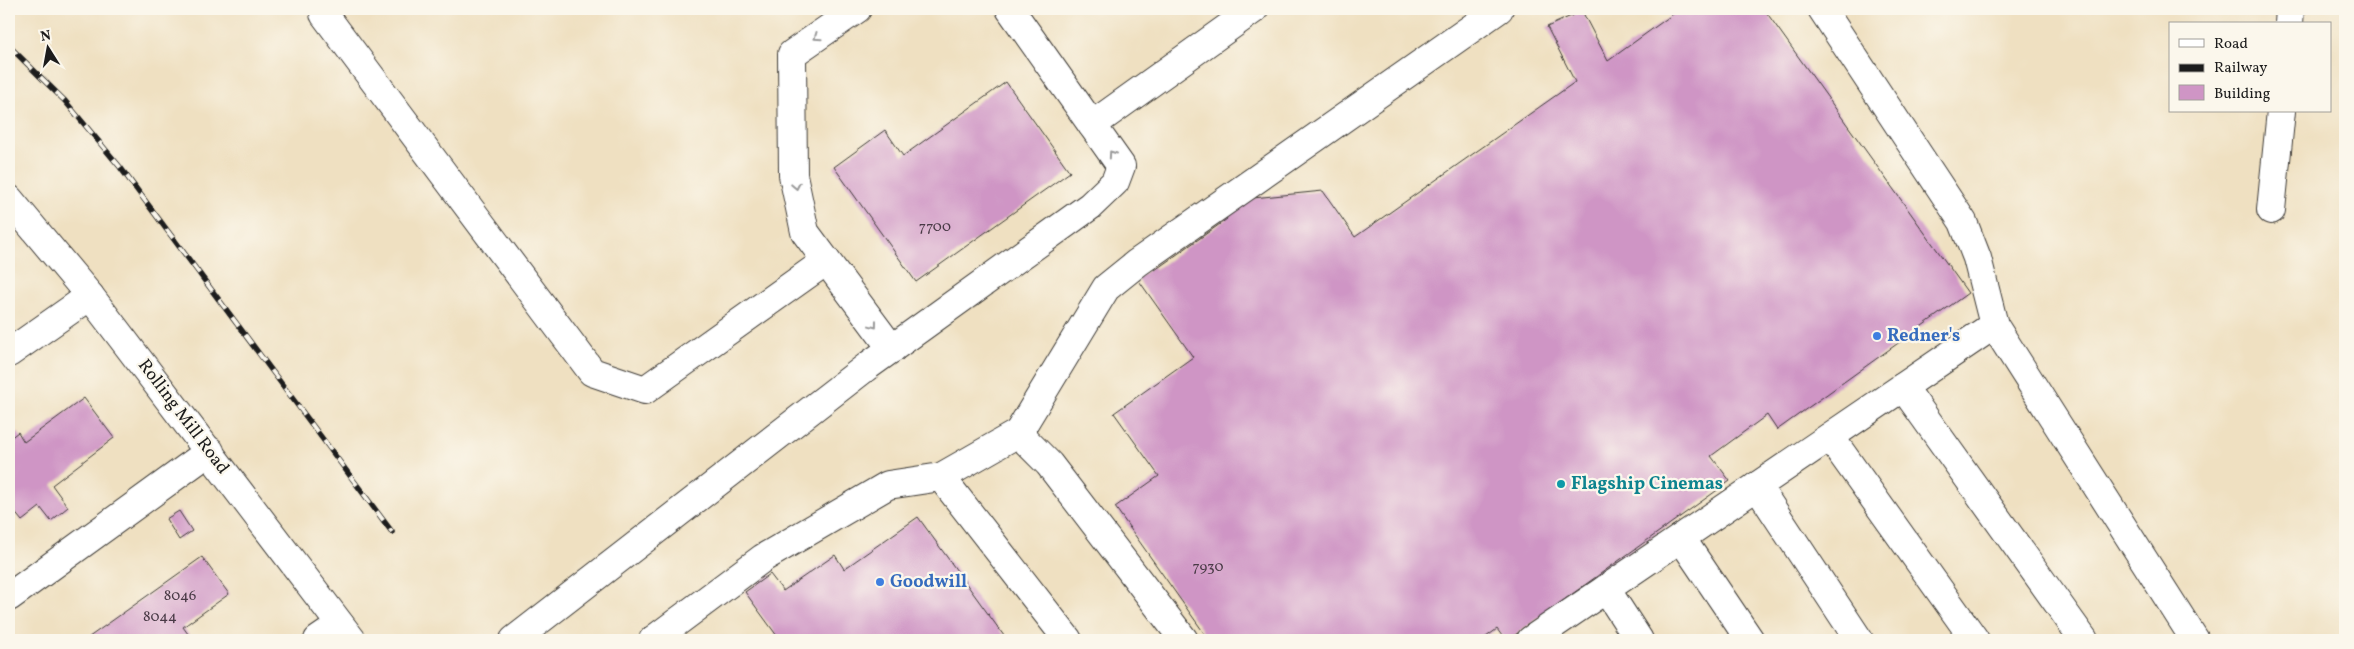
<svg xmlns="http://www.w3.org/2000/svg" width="2354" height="649" font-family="Vollkorn,serif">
	<rect width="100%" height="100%" fill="#fbf7ec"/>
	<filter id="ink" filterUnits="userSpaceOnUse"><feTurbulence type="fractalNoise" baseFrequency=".02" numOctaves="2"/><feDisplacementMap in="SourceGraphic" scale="10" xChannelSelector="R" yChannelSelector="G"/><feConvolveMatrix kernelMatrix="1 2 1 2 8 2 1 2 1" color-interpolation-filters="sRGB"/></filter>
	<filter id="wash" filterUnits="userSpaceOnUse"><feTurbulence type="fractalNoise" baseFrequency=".0096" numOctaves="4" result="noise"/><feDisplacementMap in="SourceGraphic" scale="20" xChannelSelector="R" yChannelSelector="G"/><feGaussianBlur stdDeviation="1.12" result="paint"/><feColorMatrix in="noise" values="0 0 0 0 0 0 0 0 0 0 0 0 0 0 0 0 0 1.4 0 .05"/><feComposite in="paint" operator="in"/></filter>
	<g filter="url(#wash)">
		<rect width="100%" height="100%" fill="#efe0c1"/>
		<g id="blocks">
			<g fill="#cf95c5">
				<path d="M1680 9H1764L1968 293 1777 430 1767 415 1711 456 1730 481 1508 640H1505L1497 629 1482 640H1209L1115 507 1159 476 1114 413 1193 357 1137 278 1153 267 1155 270 1227 219 1223 213 1243 199 1323 191 1355 237 1575 82 1547 27 1582 11 1608 61Z"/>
				<path d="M1006 82 1070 172 916 282 834 167 885 130 903 156Z"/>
				<path d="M84 398 114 438 52 485 68 507 51 521 40 507 22 521 13 510 9 513V439L18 432 24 442Z"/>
				<path d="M179 511 192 531 179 540 166 519Z"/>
				<path d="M918 517 1007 640H780L745 592 770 574 783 591 835 555 844 569Z"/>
				<path d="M202 557 229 594 183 627 191 638 187 640H85Z"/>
			</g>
		</g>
	</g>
	<g filter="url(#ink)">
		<use href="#blocks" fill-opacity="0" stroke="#3c3935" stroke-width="1"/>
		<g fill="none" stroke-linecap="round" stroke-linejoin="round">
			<defs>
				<g id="minor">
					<path d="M328 9 324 14 592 372 645 390 826 261"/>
					<path d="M857 9 792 54 793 175 805 232 892 349"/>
					<path d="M1822 9 1963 222 1977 258 1994 325 2195 640"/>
					<path d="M2289 24 2290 9"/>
					<path d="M1092 125 1254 9"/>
					<path d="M9 199 90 296 352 640"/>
					<path d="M2271 210 2281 111"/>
					<path d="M9 353 90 296"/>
					<path d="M1903 387 2084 640"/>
					<path d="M1018 433 1106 288 1137 263 1499 9"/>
					<path d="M1830 437 1975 640"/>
					<path d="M941 477 1068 640"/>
					<path d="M1757 486 1859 640"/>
					<path d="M1681 538 1750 640"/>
					<path d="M1606 589 1639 640"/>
					<path d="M9 597 210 451"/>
					<path d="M318 640 340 625"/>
					<path d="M514 640 869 365 1090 206 1115 182 1121 166 1010 9"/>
					<path d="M653 640 763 558 888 485 941 477 1018 433 1049 464 1184 640"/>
					<path d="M1531 640 1994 325"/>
				</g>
			</defs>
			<use href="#minor" stroke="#3c3935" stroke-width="30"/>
			<use href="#minor" stroke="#fff" stroke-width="28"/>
			<defs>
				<path id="rail" d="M9 46 65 101 120 167 392 532"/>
			</defs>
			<use href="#rail" stroke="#1c1c1c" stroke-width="5.5"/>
			<use href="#rail" stroke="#fbf7ec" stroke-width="4" stroke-dasharray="11" stroke-linecap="butt"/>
		</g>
		<defs><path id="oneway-chevron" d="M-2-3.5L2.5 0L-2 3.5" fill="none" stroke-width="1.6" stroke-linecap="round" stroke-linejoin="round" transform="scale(1.25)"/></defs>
		<g stroke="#999">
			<use href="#oneway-chevron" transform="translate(817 37) rotate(145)"/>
			<use href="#oneway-chevron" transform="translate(1112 154) rotate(-125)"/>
			<use href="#oneway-chevron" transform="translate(796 186) rotate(79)"/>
			<use href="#oneway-chevron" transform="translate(874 325) rotate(53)"/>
		</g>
	</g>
	<g fill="#3f7fe0" stroke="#fbf7ec" stroke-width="2">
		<circle cx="1877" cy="336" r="5"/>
		<circle cx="880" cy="582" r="5"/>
	</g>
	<circle fill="#0f9aa8" stroke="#fbf7ec" stroke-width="2" cx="1561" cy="484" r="5"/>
	<g text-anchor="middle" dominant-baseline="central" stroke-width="4.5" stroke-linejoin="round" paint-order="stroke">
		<g font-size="15" fill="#493a46">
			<text x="935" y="227">7700</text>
			<text x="1208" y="567">7930</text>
			<text x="180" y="596">8046</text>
			<text x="160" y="617">8044</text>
		</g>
		<g font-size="18" font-weight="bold" fill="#366cbe" stroke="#fbf7ec" text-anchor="start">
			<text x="1887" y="336">Redner's</text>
			<text x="890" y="582">Goodwill</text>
		</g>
		<g font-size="18" fill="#1c1c1c" stroke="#fbf7ec">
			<text transform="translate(183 417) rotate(53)">Rolling Mill Road</text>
		</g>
		<g font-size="18" font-weight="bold" fill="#0d838f" stroke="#fbf7ec" text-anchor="start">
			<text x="1571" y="484">Flagship Cinemas</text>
		</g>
	</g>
	<rect width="2354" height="649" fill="none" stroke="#fbf7ec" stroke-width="30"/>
	<rect x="2169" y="22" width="162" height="90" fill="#fbf7ec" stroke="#a29f99"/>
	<rect x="2179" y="39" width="25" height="8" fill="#ffffff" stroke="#a29f99"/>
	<text x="2214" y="48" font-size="15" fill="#1c1c1c">Road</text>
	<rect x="2179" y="64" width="25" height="8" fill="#1c1c1c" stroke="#a29f99"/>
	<text x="2214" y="72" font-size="15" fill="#1c1c1c">Railway</text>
	<rect x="2179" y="85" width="25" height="15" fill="#cf95c5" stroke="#a29f99"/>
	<text x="2214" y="98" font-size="15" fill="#1c1c1c">Building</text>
	<g transform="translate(48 48) rotate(349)" stroke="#fbf7ec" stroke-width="4" paint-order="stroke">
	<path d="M0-4L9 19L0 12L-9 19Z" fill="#1c1c1c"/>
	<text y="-8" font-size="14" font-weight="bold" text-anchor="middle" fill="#1c1c1c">N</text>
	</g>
</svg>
